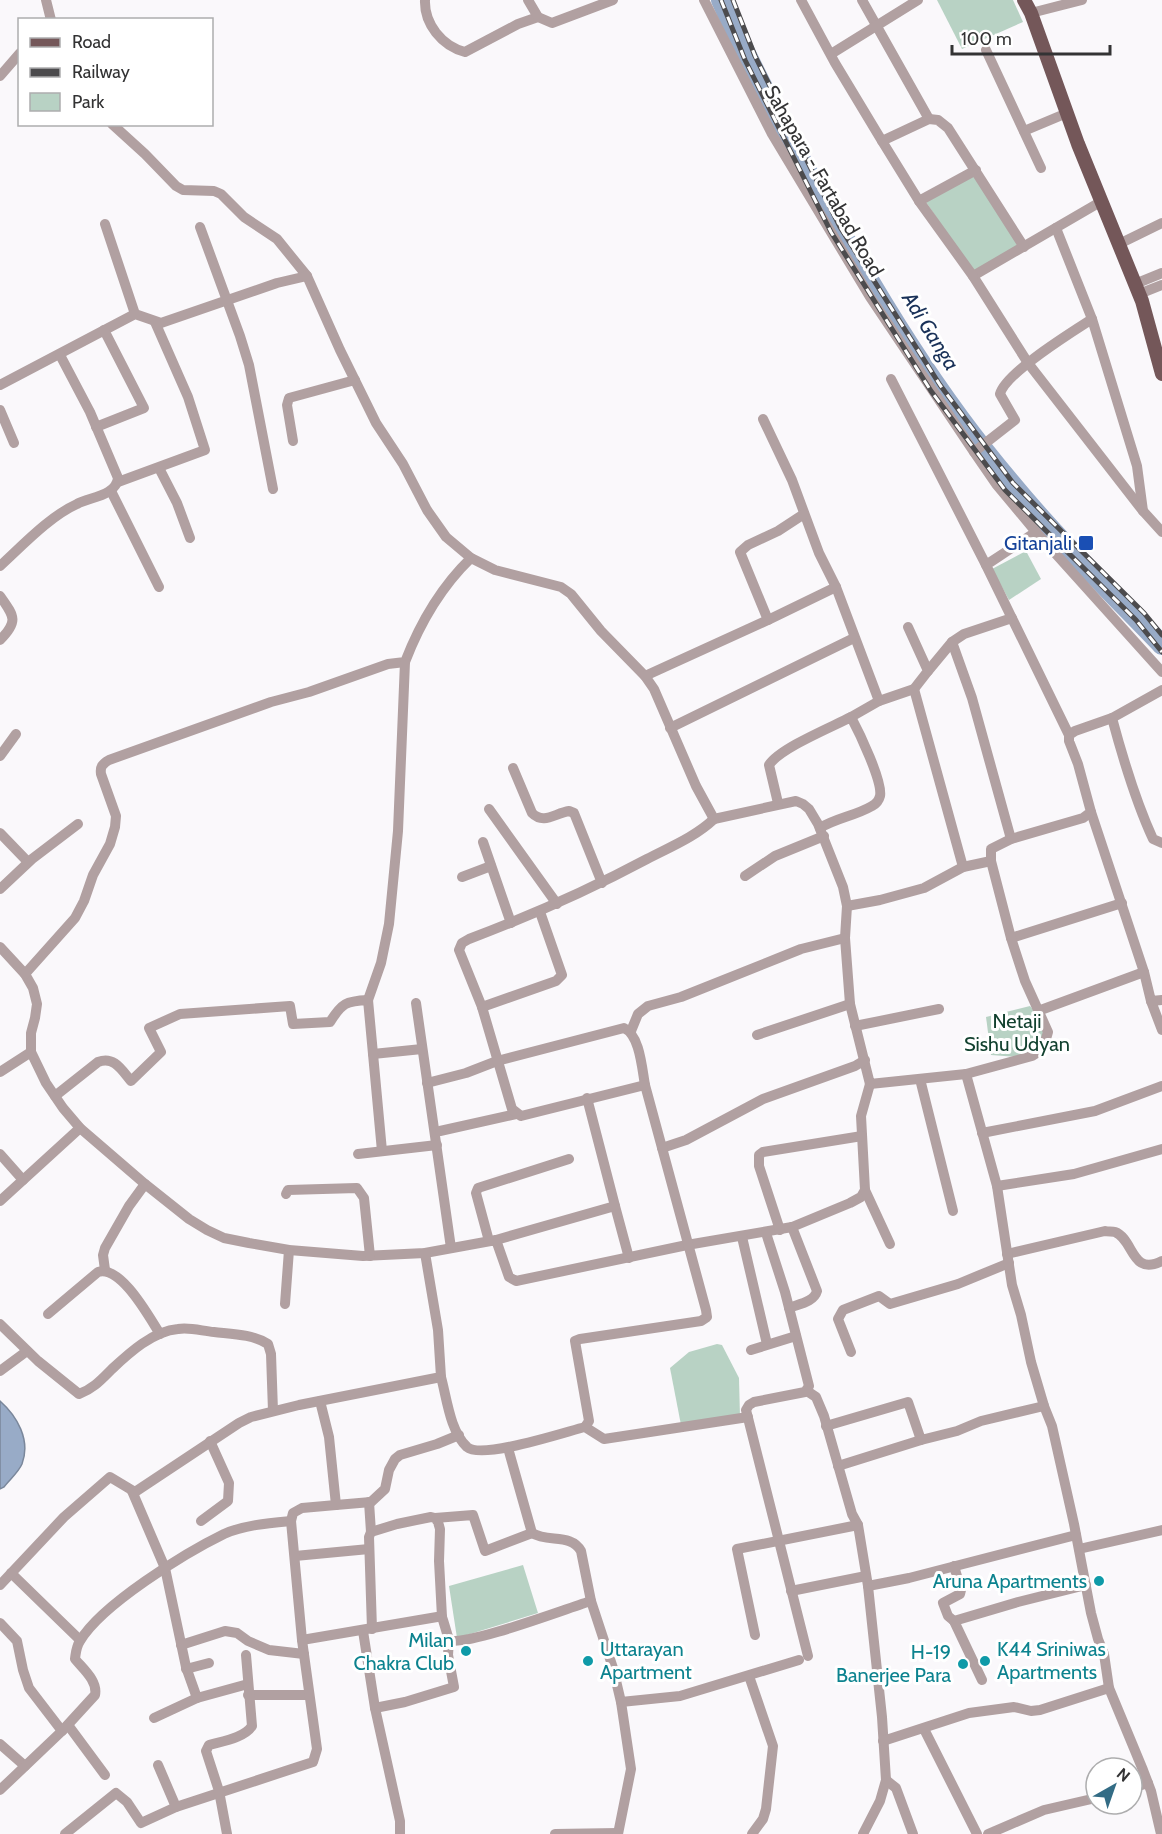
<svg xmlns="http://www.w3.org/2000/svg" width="1162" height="1834" font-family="Cabin,sans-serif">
	<rect width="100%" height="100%" fill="#faf8fb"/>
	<g fill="#b8d2c4">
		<path d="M937 0H1013L1023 22 962 49Z"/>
		<path d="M977 174 1021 246 974 274 926 202Z"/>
		<path d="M1026 551 1041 579 1009 600 992 569Z"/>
		<path d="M1030 1006 1043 1021V1049L1017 1057 991 1055 986 1017Z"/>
		<path d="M717 1344 722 1345 739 1378 740 1417 681 1425 670 1368 689 1352Z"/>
		<path d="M523 1565 538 1613 457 1638 449 1586Z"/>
	</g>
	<path fill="#98abc7" stroke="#7a879b" stroke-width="1.5" d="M0 1401C17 1416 31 1440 22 1464 18 1473 9 1480 4 1487L0 1489Z"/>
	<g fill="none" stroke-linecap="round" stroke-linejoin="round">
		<path stroke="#98abc7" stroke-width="20" d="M721 0C751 68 786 133 822 198 877 297 936 395 1010 482 1057 539 1110 591 1162 645"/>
		<g stroke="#b1a0a1" stroke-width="10">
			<path d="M46 0 51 20"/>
			<path d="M425 0C424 24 442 46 465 52L518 24 538 17"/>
			<path d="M528 0 538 17 552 23 613 0"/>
			<path d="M704 0 772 134 870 297 974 452 996 484 1036 532 1162 672"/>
			<path d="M801 0 835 63 882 141"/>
			<path d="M862 0 929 119"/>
			<path d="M1031 13 1082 0"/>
			<path d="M986 50 1041 168"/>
			<path d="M831 54 918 0"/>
			<path d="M0 76 20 53"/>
			<path d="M112 124 145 154 176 186 183 190 214 191 221 194 244 217 277 239 307 276 340 350 376 423 403 464 427 510 446 537 471 558 495 570 561 587 571 594 601 631 645 676 654 689 696 786 714 819 796 801 803 804 809 809 818 824 843 887 847 906 845 938 850 1004 870 1084 966 1074"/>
			<path d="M1024 131 1067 113"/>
			<path d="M919 201 976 170"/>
			<path d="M1102 201 973 276 1028 363 1143 511 1162 532"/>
			<path d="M105 224 135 314"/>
			<path d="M200 227 240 336 249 365 273 489"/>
			<path d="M1056 228 1092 319 1137 466 1143 511"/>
			<path d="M1119 244 1162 223"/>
			<path d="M973 276 919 201 882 141 929 119 938 120 948 128 1024 247"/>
			<path d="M1135 284 1162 273"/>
			<path d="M1139 294 1162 285"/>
			<path d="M891 379 986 565"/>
			<path d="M0 385 135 314 161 323 277 283 307 276"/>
			<path d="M0 410 14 443"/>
			<path d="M763 419 792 480 819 553 836 587 879 701 914 689 928 671 908 627"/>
			<path d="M96 427 144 408 104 330"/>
			<path d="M293 441 287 405 289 398 355 380"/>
			<path d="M974 452 1015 420 1000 394C1005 373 1072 332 1092 319"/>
			<path d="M159 468 177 503 190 538"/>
			<path d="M118 482 205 450 188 397 155 322"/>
			<path d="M111 491 159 587"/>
			<path d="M1036 532 986 565 1069 735"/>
			<path d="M0 566C22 546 50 516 77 504 90 497 116 496 118 478L90 412 60 355"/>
			<path d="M0 596C14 616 19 621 0 640"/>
			<path d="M768 620 740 552 748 545 778 531 804 514"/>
			<path d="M952 642 972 698 1011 839"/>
			<path d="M928 671 952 642 964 634 1012 618"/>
			<path d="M645 676 768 620 836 587"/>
			<path d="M914 689 963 867"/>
			<path d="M851 717 879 701"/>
			<path d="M1112 718C1123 759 1135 800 1153 839L1162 843"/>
			<path d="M670 728 854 638"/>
			<path d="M0 756 16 734"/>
			<path d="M513 768 532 813C544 825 555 813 569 811L574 813 602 883"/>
			<path d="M778 803 769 765C780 748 832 727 851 717 859 732 883 782 880 796 879 800 876 804 872 806 855 816 836 818 820 828"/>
			<path d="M489 809 557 904"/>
			<path d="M1091 812 1144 972"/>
			<path d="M0 833 28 862"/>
			<path d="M483 842 511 923"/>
			<path d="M745 876 775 856 824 836"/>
			<path d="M462 877 491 866"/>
			<path d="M0 889 32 859 78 824"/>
			<path d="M847 906 880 900 924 888 963 867 991 861"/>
			<path d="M1011 938 1122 903"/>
			<path d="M0 947 25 974 33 988 37 1004 35 1018 31 1033V1052L46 1083 63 1108 80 1128 145 1184 189 1219 207 1230 224 1238 249 1243 289 1250 363 1256 425 1253 496 1240 509 1277 516 1281 687 1245 792 1227 850 1203 861 1197 865 1190 861 1116 870 1084"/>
			<path d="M25 974 75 918 84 901 93 875 110 844 115 827 116 816 101 774C100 767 102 764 109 760L271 702 309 692 388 664 405 662C420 623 441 587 471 558"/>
			<path d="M368 1000 381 963 389 924 398 831 405 662"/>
			<path d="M1151 1001 1162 1030"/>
			<path d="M416 1003 451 1248"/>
			<path d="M482 1007 556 981 562 975 540 912"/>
			<path d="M1038 1011 1144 972 1151 1001 1162 1000"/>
			<path d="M855 1026 939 1009"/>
			<path d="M631 1031 638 1014 648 1006 681 997 801 949 845 938"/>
			<path d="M757 1035 850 1004"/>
			<path d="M373 1054 422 1049"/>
			<path d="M0 1072 31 1052"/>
			<path d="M920 1079 953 1211"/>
			<path d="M427 1083 466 1073 497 1061 624 1028C640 1035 642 1069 645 1085"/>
			<path d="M55 1096 98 1062C114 1056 121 1069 131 1081L161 1052 149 1028 180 1014 290 1006 293 1024 330 1022C342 1003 346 1001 368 1000L382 1151"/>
			<path d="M440 1131 516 1114"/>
			<path d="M982 1133 1095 1111 1162 1086"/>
			<path d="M662 1148 686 1140 763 1099 855 1066 865 1060"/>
			<path d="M0 1154 23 1180"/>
			<path d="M358 1154 437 1145"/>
			<path d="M997 1186 1074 1174 1162 1149"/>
			<path d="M865 1190 890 1244"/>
			<path d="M286 1194 288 1190 357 1188 364 1198 370 1256"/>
			<path d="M0 1201 80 1128"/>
			<path d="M615 1206 629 1258"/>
			<path d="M780 1230 759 1166V1155L763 1152 862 1136"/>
			<path d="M766 1233 785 1292 809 1386 805 1392 754 1402 749 1405 746 1410 808 1656"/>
			<path d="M742 1237 767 1344"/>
			<path d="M496 1240 615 1206 587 1098"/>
			<path d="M489 1241 476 1193 478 1188 569 1159"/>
			<path d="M1007 1254 1105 1231C1108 1232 1112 1231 1115 1232 1134 1239 1131 1277 1162 1261"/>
			<path d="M105 1270 103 1255 105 1248 129 1206 145 1184"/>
			<path d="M285 1304 289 1250"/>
			<path d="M789 1308C799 1304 814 1302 817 1291L792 1227"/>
			<path d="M48 1314 98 1272C121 1265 149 1317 160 1334"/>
			<path d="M0 1324 38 1361 79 1394C93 1389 101 1380 112 1369 129 1353 153 1331 178 1329 190 1327 202 1331 214 1332 232 1334 252 1334 268 1344L271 1354 273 1411"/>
			<path d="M751 1350 796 1336"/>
			<path d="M851 1352 838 1319 843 1310 879 1296 890 1304 958 1284 1009 1263"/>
			<path d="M0 1371 27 1351"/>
			<path d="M441 1377C447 1399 450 1431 467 1447 482 1460 565 1432 585 1427L604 1439 748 1417"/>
			<path d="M807 1391 816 1397 824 1416 852 1514 858 1525 868 1586 882 1717 886 1780 880 1801 863 1834"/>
			<path d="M826 1426 908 1402 921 1440 957 1431 981 1421 1044 1406"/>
			<path d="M585 1427 589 1421 575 1341 580 1339 701 1321 707 1317 706 1310 645 1085 521 1116 512 1109 482 1007 459 950 462 943 469 939C530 916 589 890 647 859 670 847 695 837 714 819"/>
			<path d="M508 1448 532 1533C548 1543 571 1533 581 1551L591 1601"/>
			<path d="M838 1466 921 1440"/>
			<path d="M132 1491 165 1568 186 1667 197 1698"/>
			<path d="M369 1502 371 1532"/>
			<path d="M336 1505 371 1502 385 1489 389 1470 395 1459 400 1455 437 1444 459 1435"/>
			<path d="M435 1518 473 1515 485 1551 532 1533"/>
			<path d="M201 1521 228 1501 229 1483 210 1441"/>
			<path d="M1079 1549 1162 1530"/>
			<path d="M295 1556 369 1549"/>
			<path d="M11 1573 80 1640"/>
			<path d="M0 1585 64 1517 110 1477 135 1492 239 1423 251 1417 299 1405 441 1377 438 1330 425 1253"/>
			<path d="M868 1586 909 1578 1076 1535"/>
			<path d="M791 1591 866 1576"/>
			<path d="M954 1621 948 1616 943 1603 960 1594 961 1590 954 1566"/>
			<path d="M0 1623 17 1641 23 1670 29 1688 62 1731"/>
			<path d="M372 1629 369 1537 371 1532 397 1524 431 1517 435 1518 438 1522 440 1529 439 1561 442 1617"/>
			<path d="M363 1631 375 1708 400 1821V1834"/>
			<path d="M755 1635 737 1549 858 1525"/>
			<path d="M302 1640 437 1617H442L443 1620 449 1640C466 1647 568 1608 591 1601L613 1668 621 1702 631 1769 618 1834"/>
			<path d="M181 1645 225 1631 237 1633 248 1641 269 1650 304 1654"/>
			<path d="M186 1669 209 1663"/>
			<path d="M749 1676 773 1746 766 1809 763 1819 752 1834"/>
			<path d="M982 1680 954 1621 1018 1602 1086 1585"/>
			<path d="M248 1695H309"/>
			<path d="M621 1702 680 1696 799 1660"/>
			<path d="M375 1708 405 1702 454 1687 448 1655 449 1640"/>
			<path d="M154 1718 197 1698 248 1684"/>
			<path d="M68 1725 105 1775"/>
			<path d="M924 1729 977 1834"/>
			<path d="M883 1741 969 1713 1014 1707 1031 1711 1040 1710 1109 1688"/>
			<path d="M0 1744 25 1766"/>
			<path d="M158 1765 176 1807"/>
			<path d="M886 1780 896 1788 913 1834"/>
			<path d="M1132 1788 1148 1783"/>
			<path d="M0 1790 62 1731 95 1695C98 1681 83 1669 75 1659 76 1652 76 1647 80 1641 101 1605 185 1553 224 1534 244 1525 269 1523 291 1521"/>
			<path d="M65 1834 116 1793 127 1802 141 1823 176 1807 313 1762 317 1749 302 1640 291 1521 293 1513 302 1508 336 1505 329 1437 320 1401"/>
			<path d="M227 1834 219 1791 206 1751 209 1745C223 1741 244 1738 252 1726L246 1655"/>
			<path d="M555 1834 618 1833"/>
			<path d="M988 1834 1044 1810 1096 1798"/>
			<path d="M1161 1834 1151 1791 1143 1770 1109 1688 1104 1654 1098 1639 1091 1613 1074 1524 1052 1426 1044 1406 1031 1362 1021 1315 1012 1285 997 1186 966 1074 1032 1056 1043 1049 1048 1032 1025 981 1011 938 991 861V849L1011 839 1083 818 1091 812 1078 764 1069 741V735L1075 731 1112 718 1162 690"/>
		</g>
		<path stroke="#745759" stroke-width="14" d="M1024 0 1031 13 1078 144 1142 301 1162 374"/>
		<defs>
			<g id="rail">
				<path d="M721 0 745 60 831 232 931 391 1005 490 1136 620 1162 652"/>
				<path d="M733 0 755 56 840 227 940 385 1013 483 1144 613 1162 635"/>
			</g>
		</defs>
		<use href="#rail" stroke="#4c4b4d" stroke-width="5"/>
		<use href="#rail" stroke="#fff" stroke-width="3" stroke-dasharray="9" stroke-linecap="butt"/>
	</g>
	<rect fill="#1a4fb4" stroke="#fff" stroke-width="2" x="1078" y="535" width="16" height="16" rx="3"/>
	<g fill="#0f9aa8" stroke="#fff" stroke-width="2">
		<circle cx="1099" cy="1581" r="6"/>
		<circle cx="466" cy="1651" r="6"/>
		<circle cx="588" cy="1661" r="6"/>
		<circle cx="985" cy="1661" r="6"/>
		<circle cx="963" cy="1664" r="6"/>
	</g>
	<g text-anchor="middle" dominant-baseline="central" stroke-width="6" stroke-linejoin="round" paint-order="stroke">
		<g font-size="20" fill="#333334" stroke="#fff">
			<text transform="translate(824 181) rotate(60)">Sahapara - Fartabad Road</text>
		</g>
		<g font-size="20" fill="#164399" stroke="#fff" text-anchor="end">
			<text x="1072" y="543">Gitanjali</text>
		</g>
		<g font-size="20" fill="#12412f" stroke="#fff">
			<text x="1017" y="1021">Netaji<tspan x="1017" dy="23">Sishu Udyan</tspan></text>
		</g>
		<g font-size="20" fill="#0d838f" stroke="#fff" text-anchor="end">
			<text x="1087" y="1581">Aruna Apartments</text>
			<text x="454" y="1640">Milan<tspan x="454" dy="23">Chakra Club</tspan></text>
			<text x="600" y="1649" text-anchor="start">Uttarayan<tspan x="600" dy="23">Apartment</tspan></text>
			<text x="997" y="1649" text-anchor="start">K44 Sriniwas<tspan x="997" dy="23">Apartments</tspan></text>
			<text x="951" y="1652">H-19<tspan x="951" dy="23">Banerjee Para</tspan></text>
		</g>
		<g font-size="21" font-style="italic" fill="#193158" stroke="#fff">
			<text transform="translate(931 331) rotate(58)">Adi Ganga</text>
		</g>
	</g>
	<rect x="18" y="18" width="195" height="108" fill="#ffffff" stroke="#adadae" stroke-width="1.5"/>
	<rect x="30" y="38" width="30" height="9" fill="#745759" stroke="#adadae" stroke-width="1.5"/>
	<text x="72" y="48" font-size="18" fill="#333334">Road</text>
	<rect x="30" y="68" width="30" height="9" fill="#4c4b4d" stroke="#adadae" stroke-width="1.5"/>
	<text x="72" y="78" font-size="18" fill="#333334">Railway</text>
	<rect x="30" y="93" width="30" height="18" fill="#b8d2c4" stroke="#adadae" stroke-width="1.5"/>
	<text x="72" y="108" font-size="18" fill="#333334">Park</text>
	<g transform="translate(1114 1786) rotate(40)"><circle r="28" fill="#ffffff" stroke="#adadae" stroke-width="1.5"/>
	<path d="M0-4.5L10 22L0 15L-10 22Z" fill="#336c85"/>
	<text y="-9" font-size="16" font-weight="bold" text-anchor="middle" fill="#333334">N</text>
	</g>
	<path d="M952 45v9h158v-9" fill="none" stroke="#333334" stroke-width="3"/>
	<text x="961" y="45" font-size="18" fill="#333334" stroke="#ffffff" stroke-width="4.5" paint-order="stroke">100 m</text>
</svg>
